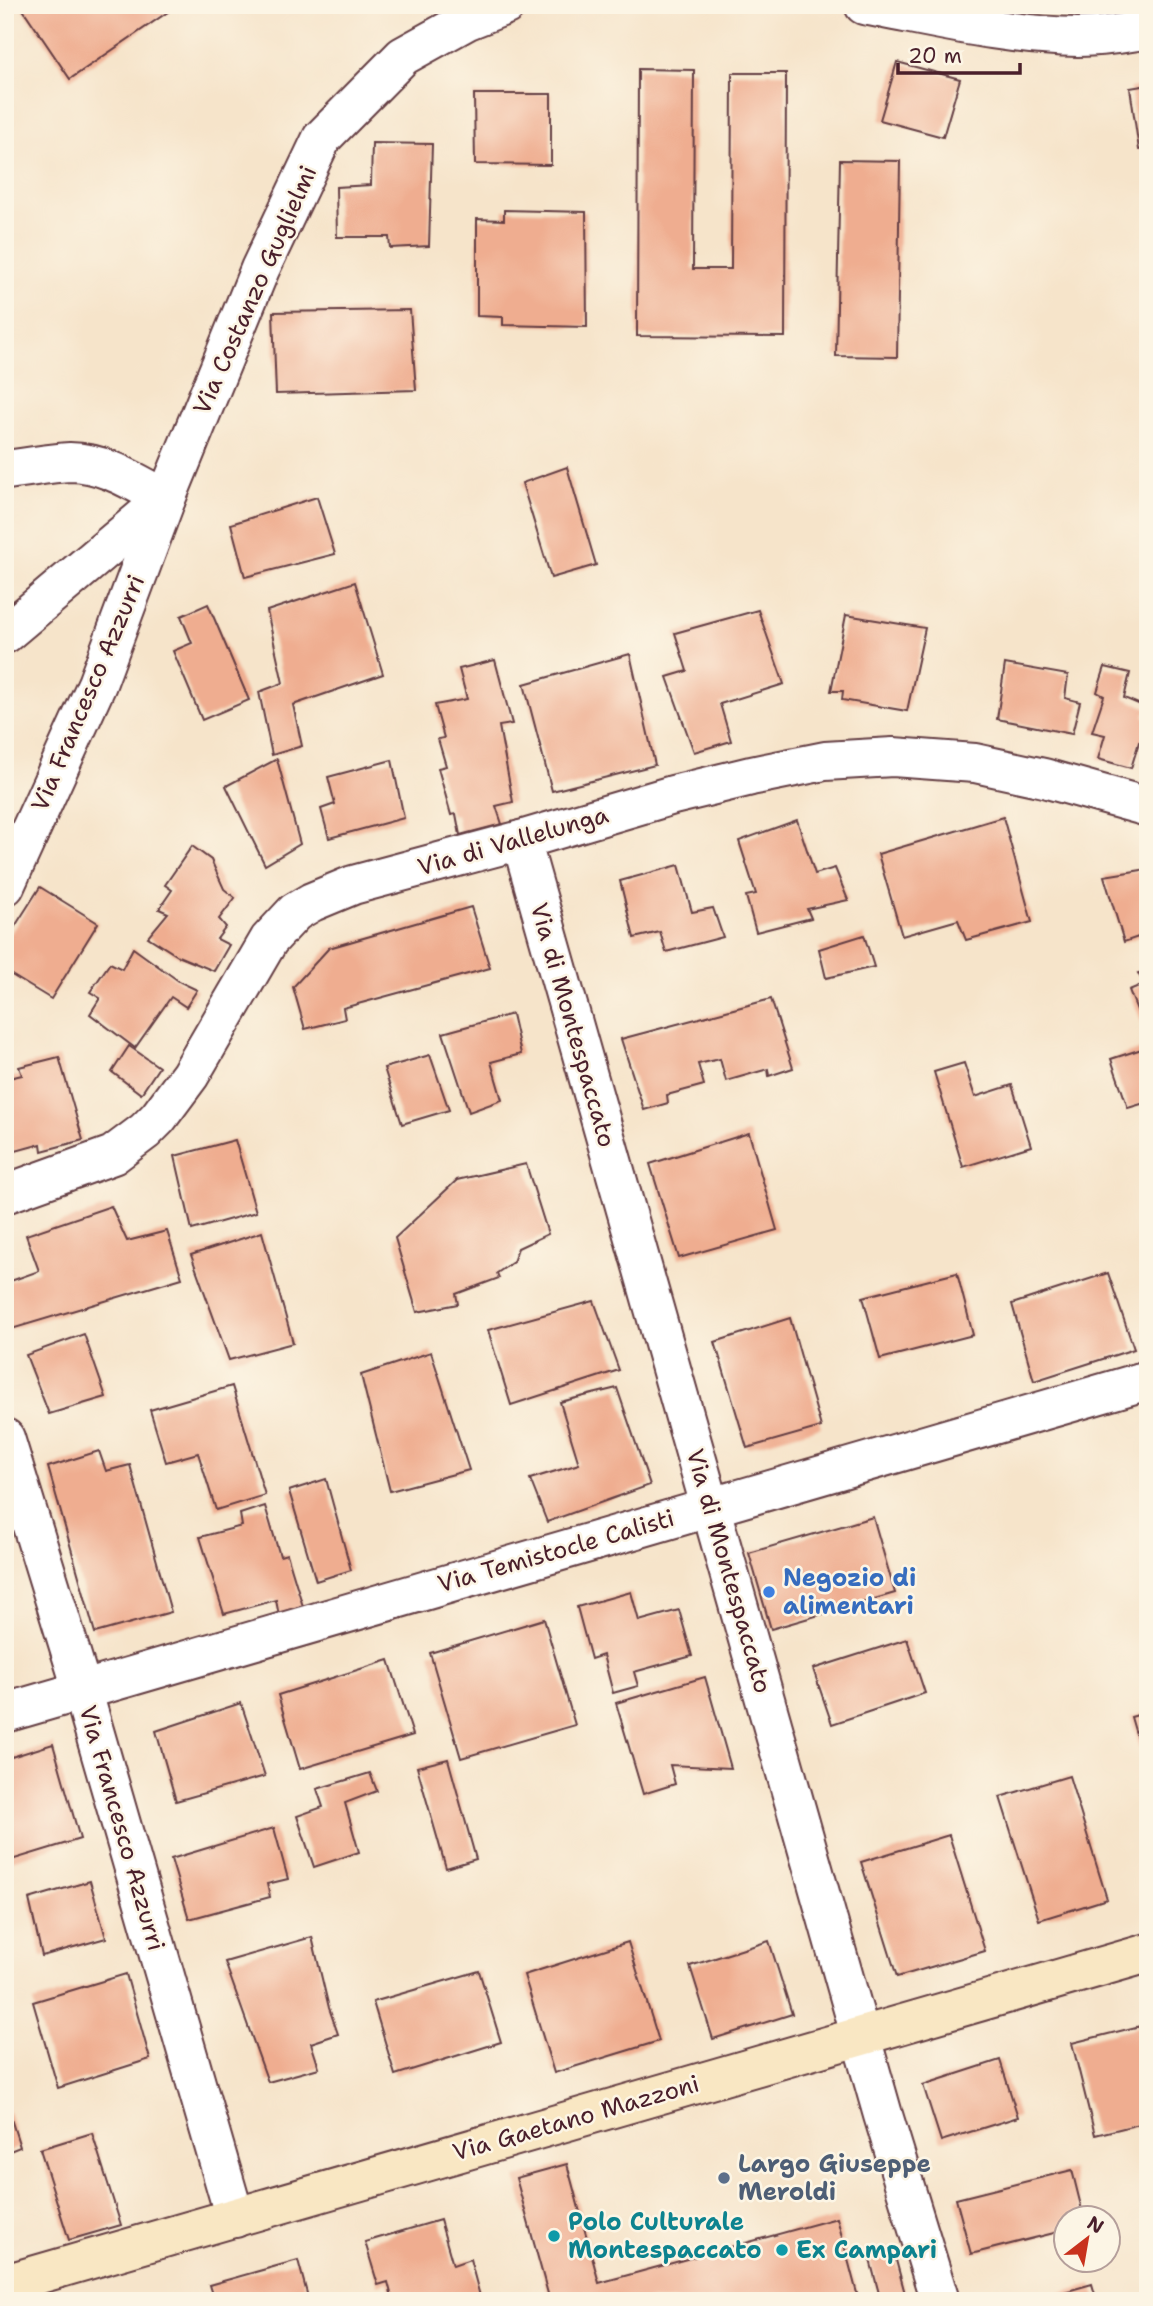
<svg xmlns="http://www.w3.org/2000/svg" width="1153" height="2306" font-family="'Shantell Sans',sans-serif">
	<rect width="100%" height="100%" fill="#fcf5e5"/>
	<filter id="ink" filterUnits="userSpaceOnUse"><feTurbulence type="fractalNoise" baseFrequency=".0143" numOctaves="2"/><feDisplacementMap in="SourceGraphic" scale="14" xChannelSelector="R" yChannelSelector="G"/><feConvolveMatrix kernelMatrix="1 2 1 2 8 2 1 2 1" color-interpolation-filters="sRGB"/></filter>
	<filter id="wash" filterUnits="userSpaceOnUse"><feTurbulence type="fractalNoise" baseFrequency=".00686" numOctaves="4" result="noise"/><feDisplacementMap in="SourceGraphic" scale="28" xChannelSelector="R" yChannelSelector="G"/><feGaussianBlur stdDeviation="1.57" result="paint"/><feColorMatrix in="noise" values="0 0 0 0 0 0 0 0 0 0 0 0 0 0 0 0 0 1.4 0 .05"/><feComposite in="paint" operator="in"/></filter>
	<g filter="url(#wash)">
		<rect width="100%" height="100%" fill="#f6e4ca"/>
		<g id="blocks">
			<g fill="#efad90">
				<path d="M20 5H178L70 79Z"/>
				<path d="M897 62 960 79 943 137 880 120Z"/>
				<path d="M638 69 694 70 693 269H731L732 73H786L785 337 637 336Z"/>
				<path d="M1148 85V149L1139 150 1130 88Z"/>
				<path d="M474 94H551V165L475 164Z"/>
				<path d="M372 143 432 144 429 246 390 248 389 237H337L336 187 371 185Z"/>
				<path d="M840 160 900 161 897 357 836 356Z"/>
				<path d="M504 210 586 212 587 327 503 325V317L477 316V219L504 220Z"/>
				<path d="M410 310 416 390 276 394 273 312Z"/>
				<path d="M567 467 596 565 551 578 522 483Z"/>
				<path d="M317 497 335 554 245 577 231 524Z"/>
				<path d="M355 582 383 674 293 705 302 746 272 755 259 692 283 683 267 611Z"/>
				<path d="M208 604 249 700 202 720 173 651 192 643 181 616Z"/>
				<path d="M758 610 784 684 720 704 731 741 694 752 667 677 687 671 675 633Z"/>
				<path d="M846 615 925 628 907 711 842 700 843 691H831Z"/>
				<path d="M630 654 655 765 552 791 524 684Z"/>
				<path d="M495 660 512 724 499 726 513 802 496 806 502 824 460 835 456 814 451 815 438 768 446 766 438 739 444 738 435 705 467 699 459 669Z"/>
				<path d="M1005 664 1068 675 1065 698 1080 702 1072 734 997 719Z"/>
				<path d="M1105 667 1130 673 1124 698 1148 708 1144 716 1148 718V744L1139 742 1131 768 1098 759 1105 735 1092 732 1104 696 1097 692Z"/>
				<path d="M277 759 300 844 265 865 226 786Z"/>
				<path d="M392 760 404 818 329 838 321 809 335 804 328 777Z"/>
				<path d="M1003 817 1032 922 966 940 958 920 902 936 878 854Z"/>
				<path d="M797 820 815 874 835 868 848 900 807 909 811 918 756 932 746 896 756 894 739 841Z"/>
				<path d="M192 846 211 860 224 889 235 898 219 919 226 927 217 939 229 945 214 971 178 956 148 937 168 913 159 909 172 890 165 885Z"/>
				<path d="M679 865 692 912 713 908 723 937 666 952 660 932 634 938 620 881Z"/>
				<path d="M1148 869V956H1147L1141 936 1124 942 1104 876Z"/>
				<path d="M40 887 98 923 51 999 5 971V942Z"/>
				<path d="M471 907 490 968 343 1008 345 1019 305 1029 293 987 329 948Z"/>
				<path d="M864 935 874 967 826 978 819 949Z"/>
				<path d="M133 948 180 982 197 990 186 1007 171 997 135 1048 90 1014 100 998 90 992 110 963 122 969Z"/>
				<path d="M1148 970V1029L1145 1030 1129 990 1144 984 1138 973Z"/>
				<path d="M771 999 793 1068 769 1076 768 1069 726 1081 720 1059 698 1064 704 1085 667 1095 668 1103 644 1110 621 1039Z"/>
				<path d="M512 1014 521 1054 491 1062 502 1100 469 1112 443 1033Z"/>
				<path d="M129 1046 159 1067 141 1094 112 1072Z"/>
				<path d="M1148 1047V1102L1128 1108 1111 1059Z"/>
				<path d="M430 1055 449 1110 402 1124 384 1068Z"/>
				<path d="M59 1057 83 1140 42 1151 41 1144 5 1154V1079L22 1075 19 1067Z"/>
				<path d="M964 1063 975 1097 1012 1085 1031 1146 963 1167 934 1072Z"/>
				<path d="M749 1133 777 1230 679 1258 650 1164Z"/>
				<path d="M235 1140 256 1212 192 1230 175 1156Z"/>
				<path d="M526 1164 548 1234 518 1248 513 1262 497 1273 499 1278 456 1294 458 1304 417 1312 395 1238 457 1180Z"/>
				<path d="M111 1206 127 1241 167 1231 182 1278 5 1331V1283L39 1271 26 1235Z"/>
				<path d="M262 1232 293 1343 229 1360 191 1255Z"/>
				<path d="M957 1273 973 1335 880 1359 863 1297Z"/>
				<path d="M1108 1273 1134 1349 1034 1381 1012 1304Z"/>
				<path d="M594 1301 619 1370 511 1405 488 1330Z"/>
				<path d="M790 1318 821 1427 747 1448 715 1342Z"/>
				<path d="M84 1334 106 1397 49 1414 26 1355Z"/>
				<path d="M431 1352 469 1470 390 1491 361 1375Z"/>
				<path d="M232 1386 265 1495 216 1510 198 1453 166 1462 150 1410Z"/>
				<path d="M617 1388 650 1485 547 1522 530 1479 579 1464 560 1402Z"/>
				<path d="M99 1451 106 1471 130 1465 171 1612 95 1633 48 1467Z"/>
				<path d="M326 1479 351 1570 316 1581 289 1491Z"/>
				<path d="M265 1506 280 1556 287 1554 305 1613 280 1621 276 1600 224 1614 200 1537 242 1526 240 1514Z"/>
				<path d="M873 1517 895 1593 771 1629 749 1553Z"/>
				<path d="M631 1592 639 1621 679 1610 692 1656 634 1672 638 1686 613 1693 603 1655 591 1659 577 1607Z"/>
				<path d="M544 1619 575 1725 461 1758 430 1653Z"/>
				<path d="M907 1639 925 1693 832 1724 813 1669Z"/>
				<path d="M389 1660 413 1735 300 1769 278 1695Z"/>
				<path d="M705 1677 731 1768 670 1765 675 1784 643 1794 616 1703Z"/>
				<path d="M241 1703 265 1776 176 1801 156 1731Z"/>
				<path d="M1148 1712V1772H1147L1131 1717Z"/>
				<path d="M53 1744 80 1839 5 1862V1759Z"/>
				<path d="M448 1759 476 1859 446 1868 417 1767Z"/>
				<path d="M370 1773 377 1791 345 1803 359 1852 314 1867 297 1816 323 1807 317 1789Z"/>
				<path d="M1069 1776 1107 1899 1039 1920 1000 1797Z"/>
				<path d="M274 1828 288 1879 267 1884 270 1897 189 1919 171 1859Z"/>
				<path d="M949 1835 985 1951 897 1977 861 1862Z"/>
				<path d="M90 1881 106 1938 42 1956 29 1899Z"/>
				<path d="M312 1937 329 2008 338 2034 311 2043 319 2068 268 2082 225 1962Z"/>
				<path d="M769 1941 792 2014 713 2039 690 1966Z"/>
				<path d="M628 1942 659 2041 554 2073 524 1975Z"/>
				<path d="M479 1971 501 2042 395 2075 373 2002Z"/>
				<path d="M126 1974 150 2059 58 2088 33 2002Z"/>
				<path d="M1148 2024V2122L1095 2135 1072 2043Z"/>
				<path d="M1000 2060 1018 2117 941 2141 923 2085Z"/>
				<path d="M5 2100 20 2147 5 2153Z"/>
				<path d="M92 2133 121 2225 69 2240 40 2149Z"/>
				<path d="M567 2164 599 2283 837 2218 859 2301H550L516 2178Z"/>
				<path d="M1072 2170 1084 2218H1066V2230L971 2254 956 2199Z"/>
				<path d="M440 2220 453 2265 470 2259 481 2300 494 2296 496 2301H393L388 2282 378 2285 365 2242Z"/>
				<path d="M893 2249 907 2301H881L869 2256Z"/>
				<path d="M298 2260 309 2301H214L209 2285Z"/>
				<path d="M1092 2284 1097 2301H1036V2300Z"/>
			</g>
		</g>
	</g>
	<g filter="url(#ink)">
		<use href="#blocks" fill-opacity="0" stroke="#643d43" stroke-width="2"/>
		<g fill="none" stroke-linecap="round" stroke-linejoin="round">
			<defs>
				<g id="street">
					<path d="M864 5C934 18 1006 36 1078 37 1102 37 1125 33 1148 29"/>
					<path d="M5 470C26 468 49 463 70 462 105 462 136 483 166 499L260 269 322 138 403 56 468 20 506 5"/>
					<path d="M5 634 164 500"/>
					<path d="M521 840 883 2115 940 2301"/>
					<path d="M5 886 97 684 166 499"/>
					<path d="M5 1194 113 1155 145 1131 158 1118 190 1075 269 940 295 912 312 902 353 885 521 840 673 795 751 776 825 761 893 757 975 763 1044 778 1148 807"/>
					<path d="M5 1438 82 1689 235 2218"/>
					<path d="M5 1713 1148 1380"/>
				</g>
				<path id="secondary" d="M5 2284C386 2174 766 2060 1148 1953"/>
			</defs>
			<use href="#street" stroke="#643d43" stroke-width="42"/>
			<use href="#secondary" stroke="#643d43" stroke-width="42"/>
			<use href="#street" stroke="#fff" stroke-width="38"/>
			<use href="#secondary" stroke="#f9e7c3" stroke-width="38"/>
		</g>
	</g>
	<circle fill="#3f7fe0" stroke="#fcf5e5" stroke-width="2.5" cx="769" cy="1592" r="7"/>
	<circle fill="#5c6f8a" stroke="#fcf5e5" stroke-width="2.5" cx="724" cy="2178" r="7"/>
	<g fill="#0f9aa8" stroke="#fcf5e5" stroke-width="2.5">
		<circle cx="554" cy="2236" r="7"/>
		<circle cx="782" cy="2250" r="7"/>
	</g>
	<g text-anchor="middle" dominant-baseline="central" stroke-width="5" stroke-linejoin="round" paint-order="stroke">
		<g font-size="24" fill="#4a1f2b" stroke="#fcf5e5">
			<text transform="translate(255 290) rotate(-66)">Via Costanzo Guglielmi</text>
			<text transform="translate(88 693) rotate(-67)">Via Francesco Azzurri</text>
			<text transform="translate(513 841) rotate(-16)">Via di Vallelunga</text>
			<text transform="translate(573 1025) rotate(74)">Via di Montespaccato</text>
			<text transform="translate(556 1551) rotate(-16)">Via Temistocle Calisti</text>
			<text transform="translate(729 1571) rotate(74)">Via di Montespaccato</text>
			<text transform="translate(122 1828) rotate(74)">Via Francesco Azzurri</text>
			<text transform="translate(576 2118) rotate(-16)">Via Gaetano Mazzoni</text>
		</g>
		<g font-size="24" font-weight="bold" fill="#366cbe" stroke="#fcf5e5" text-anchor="start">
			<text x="783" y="1578">Negozio di<tspan x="783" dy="28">alimentari</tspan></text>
		</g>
		<g font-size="24" font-weight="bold" fill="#4e5e75" stroke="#fcf5e5" text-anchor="start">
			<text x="738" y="2164">Largo Giuseppe<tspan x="738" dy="28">Meroldi</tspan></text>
		</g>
		<g font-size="24" font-weight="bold" fill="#0d838f" stroke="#fcf5e5" text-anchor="start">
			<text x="568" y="2222">Polo Culturale<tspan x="568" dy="28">Montespaccato</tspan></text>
			<text x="796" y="2250">Ex Campari</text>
		</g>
	</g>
	<rect width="1153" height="2306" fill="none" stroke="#fcf5e5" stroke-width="28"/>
	<g transform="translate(1087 2239) rotate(31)"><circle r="33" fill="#fcf5e5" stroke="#b59f9b" stroke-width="2"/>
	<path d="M0-5L12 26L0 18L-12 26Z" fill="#c8321e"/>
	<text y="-10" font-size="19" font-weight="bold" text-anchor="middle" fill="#4a1f2b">N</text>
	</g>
	<path d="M898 63v10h122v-10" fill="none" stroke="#4a1f2b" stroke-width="3.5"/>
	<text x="908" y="63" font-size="21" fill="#4a1f2b" stroke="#fcf5e5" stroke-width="5" paint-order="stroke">20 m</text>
</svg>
